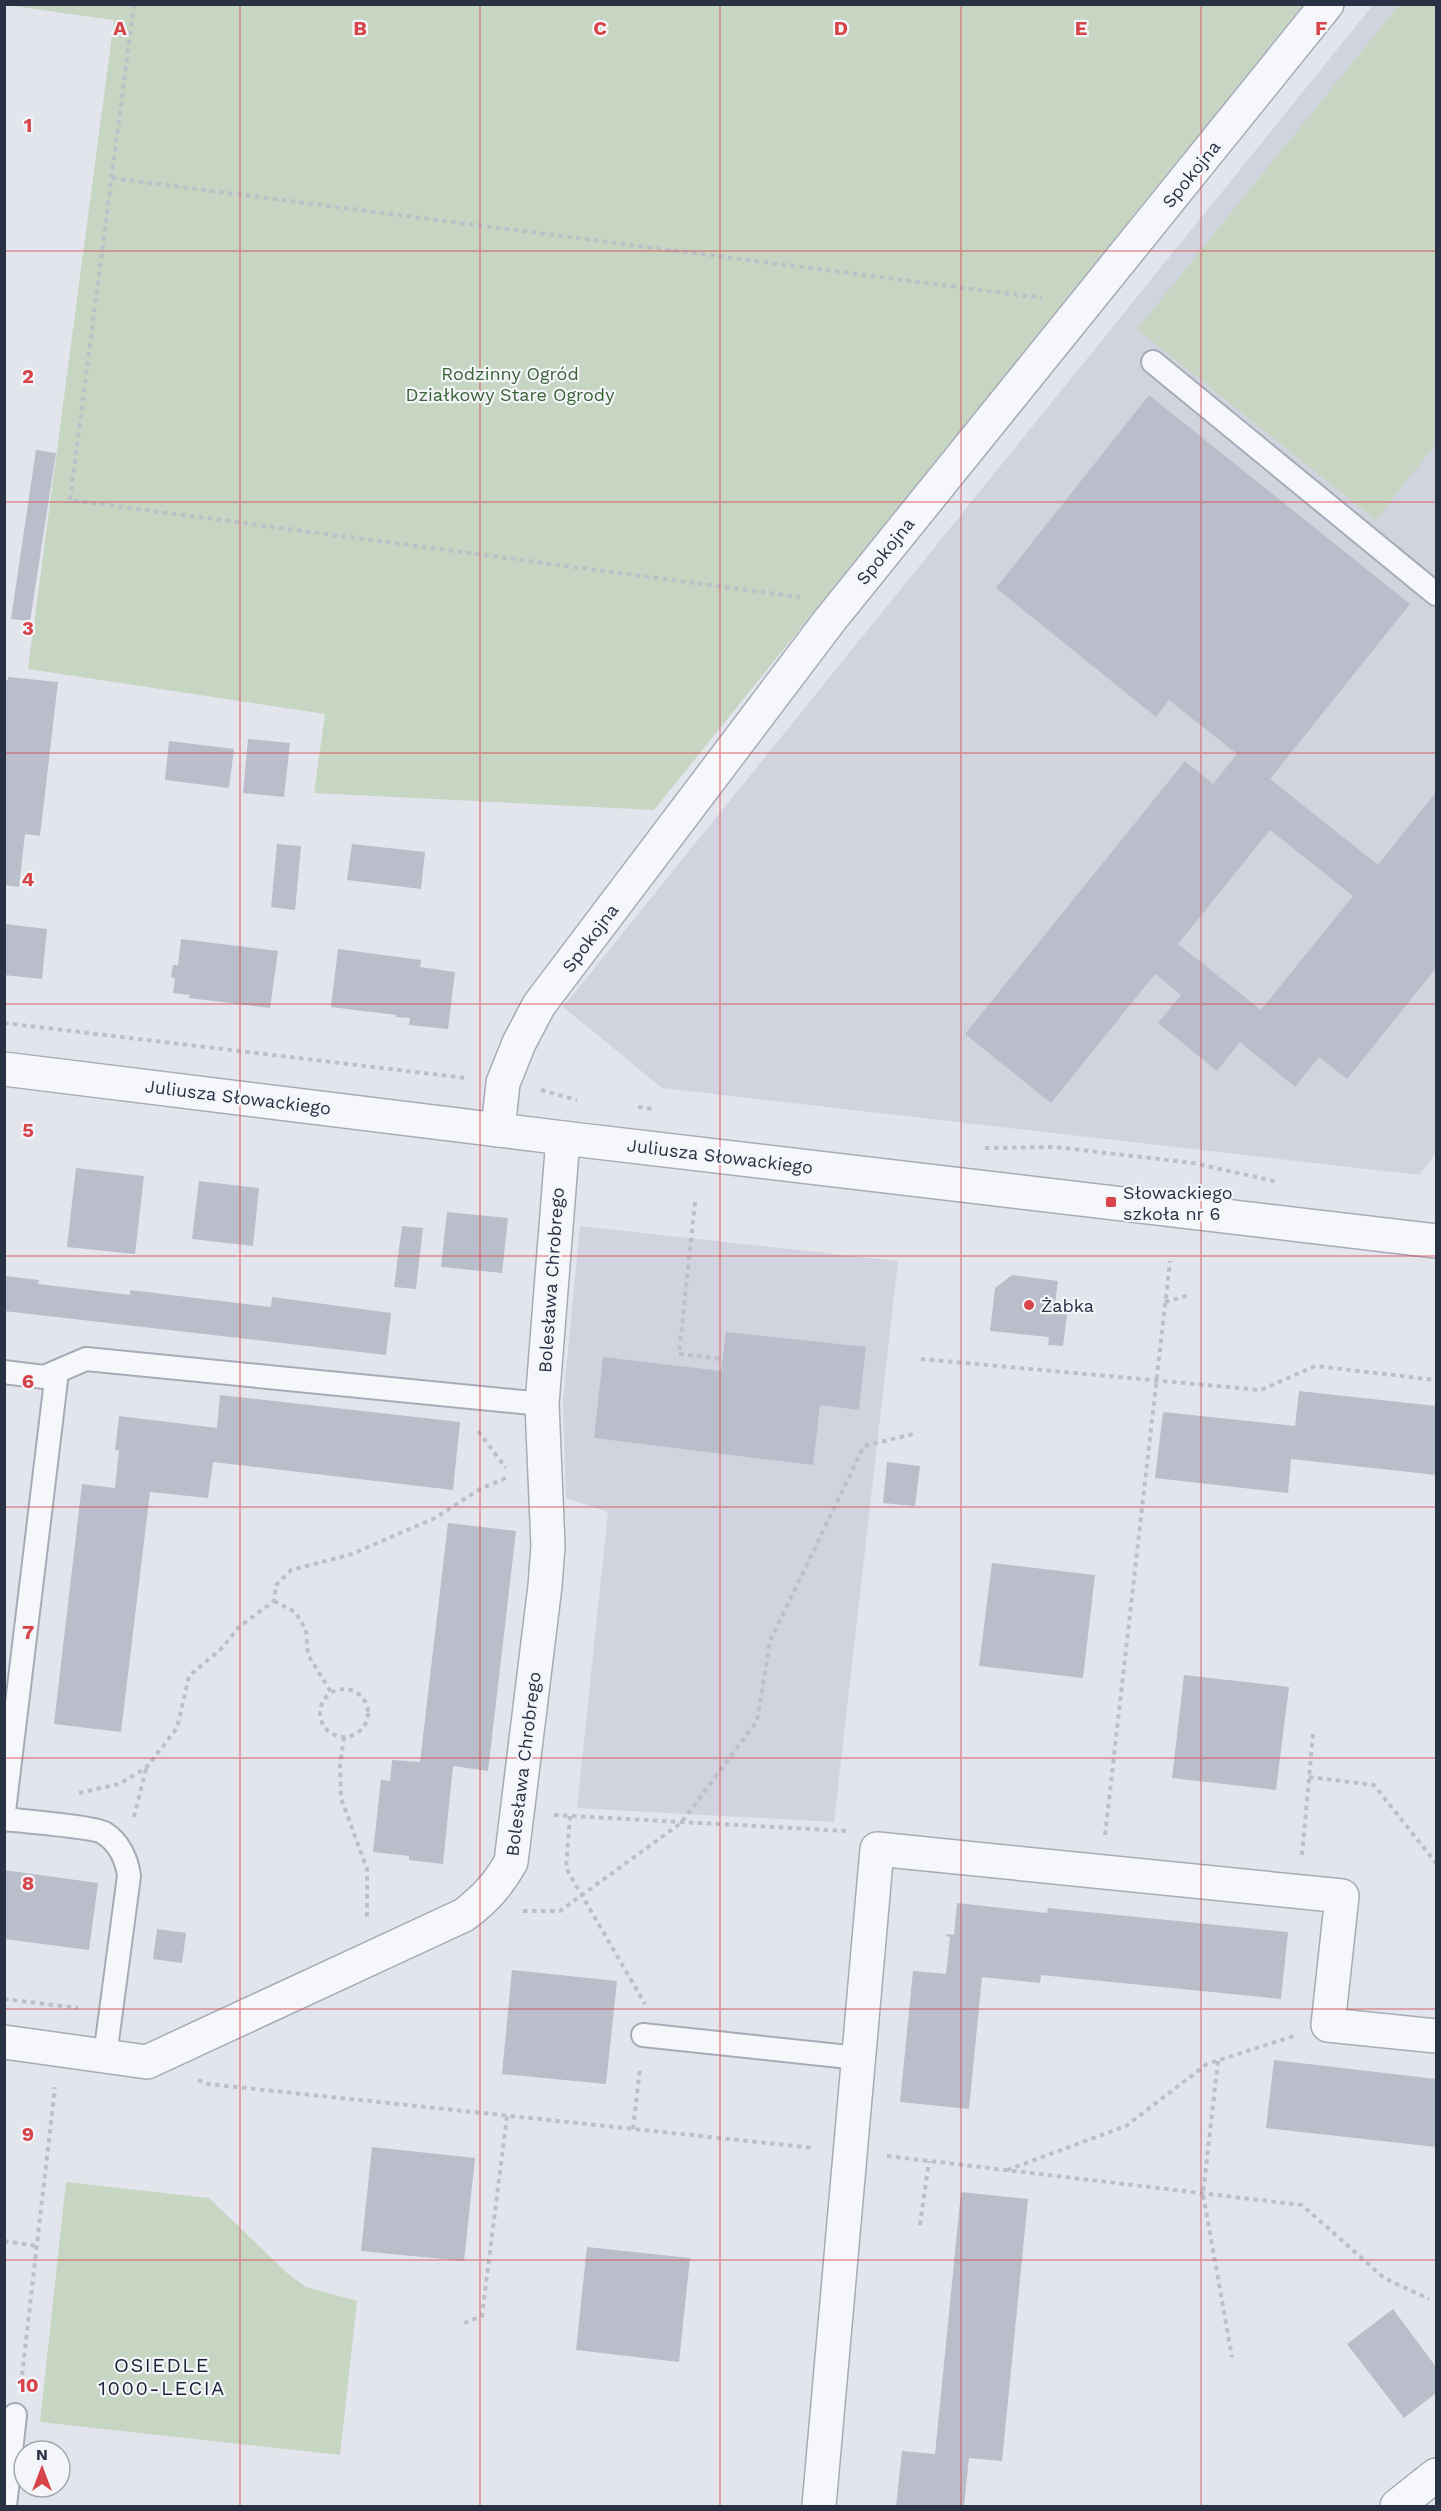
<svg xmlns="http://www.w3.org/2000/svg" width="1441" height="2511" font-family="'Work Sans',sans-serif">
	<rect width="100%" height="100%" fill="#e3e5ec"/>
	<g fill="#d1d4de">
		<path d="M1373 5H1436V1153L1419 1175 662 1088 563 1007Z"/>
		<path d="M580 1226 898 1261 834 1822 577 1808 608 1512 566 1498 563 1402Z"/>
	</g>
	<g fill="#c6d6c3">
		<path d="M5 5V4L1303 5 654 810 314 793 325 714 28 669 114 20Z"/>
		<path d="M1399 5H1436V444L1376 520 1137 329Z"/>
		<path d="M66 2182 209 2198 287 2273 306 2287 357 2301 340 2455 40 2422Z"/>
	</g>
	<g fill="#babeca" fill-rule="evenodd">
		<path d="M1149 395 1410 604 1270 779 1378 865 1436 792V968L1347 1079 1319 1057 1295 1087 1240 1042 1217 1071 1158 1023 1181 995 1155 974 1051 1103 965 1034 1185 761 1213 784 1237 754 1169 700 1156 717 996 588ZM1270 830 1353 896 1261 1010 1178 944Z"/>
		<path d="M36 450 56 453 30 621 11 619Z"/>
		<path d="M8 677 58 682 40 836 25 834 19 887 4 885V680H8Z"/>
		<path d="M248 739 290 743 284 797 243 793Z"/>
		<path d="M169 741 234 749 229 788 165 780Z"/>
		<path d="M277 844 301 846 295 910 271 907Z"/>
		<path d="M352 844 425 852 421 889 347 880Z"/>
		<path d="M4 924 47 929 42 979 4 975Z"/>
		<path d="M181 939 278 951 270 1008 189 998 190 995 173 993 175 978 171 977 173 965H178Z"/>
		<path d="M338 949 421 960 420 967 455 972 448 1029 409 1025 410 1018 396 1017V1015L331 1007Z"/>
		<path d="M76 1168 144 1176 135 1254 67 1247Z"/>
		<path d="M199 1181 259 1188 253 1246 192 1239Z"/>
		<path d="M447 1212 508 1218 502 1273 441 1267Z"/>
		<path d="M402 1226 423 1228 416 1289 394 1287Z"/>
		<path d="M1012 1275 1058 1281 1054 1312 1067 1314 1063 1346 1048 1345 1049 1337 990 1331 995 1288Z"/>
		<path d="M4 1276 39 1280 38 1284 123 1294 130 1295V1290L271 1307 272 1297 391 1313 386 1355 4 1311Z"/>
		<path d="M726 1332 866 1347 859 1410 820 1405 813 1465 594 1438 603 1357 721 1371Z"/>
		<path d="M1299 1391 1436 1406V1475L1291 1459 1288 1493 1155 1478 1163 1412 1295 1426Z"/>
		<path d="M220 1395 460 1422 453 1490 213 1462 208 1498 150 1492 121 1732 54 1724 82 1484 115 1488 119 1450H115L119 1416 217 1428Z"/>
		<path d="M887 1462 920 1466 915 1506 883 1503Z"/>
		<path d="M448 1523 516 1531 488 1771 453 1766 443 1864 409 1860V1856L373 1852 381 1780 390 1781 392 1760 420 1762Z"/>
		<path d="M992 1563 1095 1575 1083 1678 979 1666Z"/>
		<path d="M1184 1675 1289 1687 1276 1790 1172 1778Z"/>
		<path d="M4 1870 98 1883 89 1950 4 1939Z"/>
		<path d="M957 1903 1047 1913 1048 1908 1288 1932 1281 1999 1041 1975 1040 1983 982 1977 969 2109 900 2102 913 1971 946 1974 950 1937 946 1936 947 1934 954 1935Z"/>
		<path d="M157 1929 186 1933 182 1963 153 1959Z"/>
		<path d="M512 1970 617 1981 606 2084 502 2074Z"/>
		<path d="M1274 2060 1436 2079V2147L1266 2128Z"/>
		<path d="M372 2147 475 2158 464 2261 361 2251Z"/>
		<path d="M961 2192 1028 2199 1002 2461 969 2458 964 2506H896L902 2451 935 2454Z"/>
		<path d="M587 2247 690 2258 679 2362 576 2350Z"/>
		<path d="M1393 2309 1436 2367V2393L1404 2418 1347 2344Z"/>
	</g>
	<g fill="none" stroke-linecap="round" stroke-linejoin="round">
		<defs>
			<g id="service">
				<path d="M1153 362 1436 594"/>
				<path d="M4 1372 44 1377 86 1359 542 1404"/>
				<path d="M4 1811 57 1372"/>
				<path d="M4 1819C21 1821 95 1827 104 1833 119 1842 127 1860 129 1876L105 2056"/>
				<path d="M643 2035 858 2058"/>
				<path d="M5 2506 15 2415"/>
			</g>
			<g id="minor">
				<path d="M498 1130 503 1083 519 1043 539 1005 830 620 1327 4"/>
				<path d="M4 2042 147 2062 464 1915C485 1899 498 1885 511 1862L545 1586 548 1546 542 1404 563 1138"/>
				<path d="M819 2506 877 1849 1342 1896 1328 2025 1436 2036"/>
				<path d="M1397 2506 1436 2475"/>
			</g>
			<path id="tertiary" d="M4 1069 563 1138 1436 1241"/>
		</defs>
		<use href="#service" stroke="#a7abb7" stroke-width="26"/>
		<use href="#minor" stroke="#a7abb7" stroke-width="36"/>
		<use href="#tertiary" stroke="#a7abb7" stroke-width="36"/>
		<g stroke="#bdc0c7" stroke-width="4" stroke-dasharray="4.5 4.5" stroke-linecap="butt">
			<path d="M134 4 70 500 800 597"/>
			<path d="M112 178 1042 298"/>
			<path d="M4 1023 466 1078"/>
			<path d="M541 1090 577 1100"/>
			<path d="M638 1107 654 1109"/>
			<path d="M985 1148 1055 1147 1193 1163 1278 1182"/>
			<path d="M695 1202 679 1354 722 1359"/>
			<path d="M1165 1302 1190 1295"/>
			<path d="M921 1359 1261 1390 1315 1366 1436 1380"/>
			<path d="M478 1431 506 1468"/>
			<path d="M274 1601 295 1612 306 1630 308 1655 331 1692"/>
			<circle cx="344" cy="1713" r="24"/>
			<path d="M344 1737 340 1765 341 1798 367 1869V1920"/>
			<path d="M1309 1777 1374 1785 1436 1863"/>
			<path d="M79 1793 119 1784 146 1768 177 1728 189 1676 221 1649 239 1627 274 1601 276 1585 291 1570 352 1554 435 1518 480 1489 508 1477"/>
			<path d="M554 1815 846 1831"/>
			<path d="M570 1816 566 1868 645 2004"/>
			<path d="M134 1817 146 1769"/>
			<path d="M1105 1835 1170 1261"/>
			<path d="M1302 1855 1313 1734"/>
			<path d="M523 1911H560L681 1823 757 1721 770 1641 864 1446 913 1434"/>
			<path d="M4 1999 78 2008"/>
			<path d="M1218 2061 1203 2194 1232 2357"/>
			<path d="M198 2080 208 2084 814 2148"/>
			<path d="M633 2129 640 2068"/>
			<path d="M887 2156 1302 2205 1384 2278 1429 2299"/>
			<path d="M1007 2170 1126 2126 1207 2064 1294 2036"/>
			<path d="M920 2225 929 2161"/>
			<path d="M4 2241 37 2246"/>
			<path d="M464 2323 482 2316 507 2116"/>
			<path d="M21 2384 55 2087"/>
		</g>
		<use href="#service" stroke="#f6f7fa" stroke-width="22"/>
		<use href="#minor" stroke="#f6f7fa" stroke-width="33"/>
		<use href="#tertiary" stroke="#f6f7fa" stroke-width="33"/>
	</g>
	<path fill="none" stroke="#d64349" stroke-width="1.5" stroke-opacity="0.55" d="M240 4V2506M480 4V2506M720 4V2506M961 4V2506M1201 4V2506M4 251H1436M4 502H1436M4 753H1436M4 1004H1436M4 1256H1436M4 1507H1436M4 1758H1436M4 2009H1436M4 2260H1436"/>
	<g fill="#d64349" stroke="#f3f5f9" stroke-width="2">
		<rect x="1105" y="1196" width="12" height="12" rx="3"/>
		<circle cx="1029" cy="1305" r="6"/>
	</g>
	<g text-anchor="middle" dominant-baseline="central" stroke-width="4.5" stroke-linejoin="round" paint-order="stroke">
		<g font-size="18" fill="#293145" stroke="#f3f5f9">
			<text transform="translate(1191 174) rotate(-51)">Spokojna</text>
			<text transform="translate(885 551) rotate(-51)">Spokojna</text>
			<text transform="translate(590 938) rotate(-53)">Spokojna</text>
			<text transform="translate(238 1097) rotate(7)">Juliusza Słowackiego</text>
			<text transform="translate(720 1156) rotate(7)">Juliusza Słowackiego</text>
			<text transform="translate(551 1280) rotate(-86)">Bolesława Chrobrego</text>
			<text transform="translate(523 1764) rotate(-83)">Bolesława Chrobrego</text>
		</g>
		<g font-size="18" fill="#396236" stroke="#f3f5f9">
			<text x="510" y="373">Rodzinny Ogród<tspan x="510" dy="21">Działkowy Stare Ogrody</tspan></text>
		</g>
		<g font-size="18" fill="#293145" stroke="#f3f5f9" text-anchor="start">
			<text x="1123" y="1192">Słowackiego<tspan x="1123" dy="21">szkoła nr 6</tspan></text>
			<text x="1041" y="1305">Żabka</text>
		</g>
		<g font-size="20" letter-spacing="1.5" fill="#1c2236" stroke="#f3f5f9">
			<text x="162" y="2365">OSIEDLE<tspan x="162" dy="23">1000-LECIA</tspan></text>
		</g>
	</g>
	<g font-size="20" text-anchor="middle" font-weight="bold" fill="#d64349" stroke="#f3f5f9" stroke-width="4.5" stroke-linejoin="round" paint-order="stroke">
		<text x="120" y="35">A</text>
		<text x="360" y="35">B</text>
		<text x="600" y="35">C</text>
		<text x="841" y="35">D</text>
		<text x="1081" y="35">E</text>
		<text x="1321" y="35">F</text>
		<text x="28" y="132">1</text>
		<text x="28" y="383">2</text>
		<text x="28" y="635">3</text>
		<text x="28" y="886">4</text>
		<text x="28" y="1137">5</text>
		<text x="28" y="1388">6</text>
		<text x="28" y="1639">7</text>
		<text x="28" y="1890">8</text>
		<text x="28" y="2141">9</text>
		<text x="28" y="2392">10</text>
	</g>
	<rect width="1441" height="2511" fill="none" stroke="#293145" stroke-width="12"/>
	<g transform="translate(42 2469)"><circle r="28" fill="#f3f5f9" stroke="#a2a7b1" stroke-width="1.5"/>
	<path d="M0-4.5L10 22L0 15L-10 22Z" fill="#d64349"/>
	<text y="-9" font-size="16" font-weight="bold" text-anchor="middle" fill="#293145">N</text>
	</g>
</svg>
